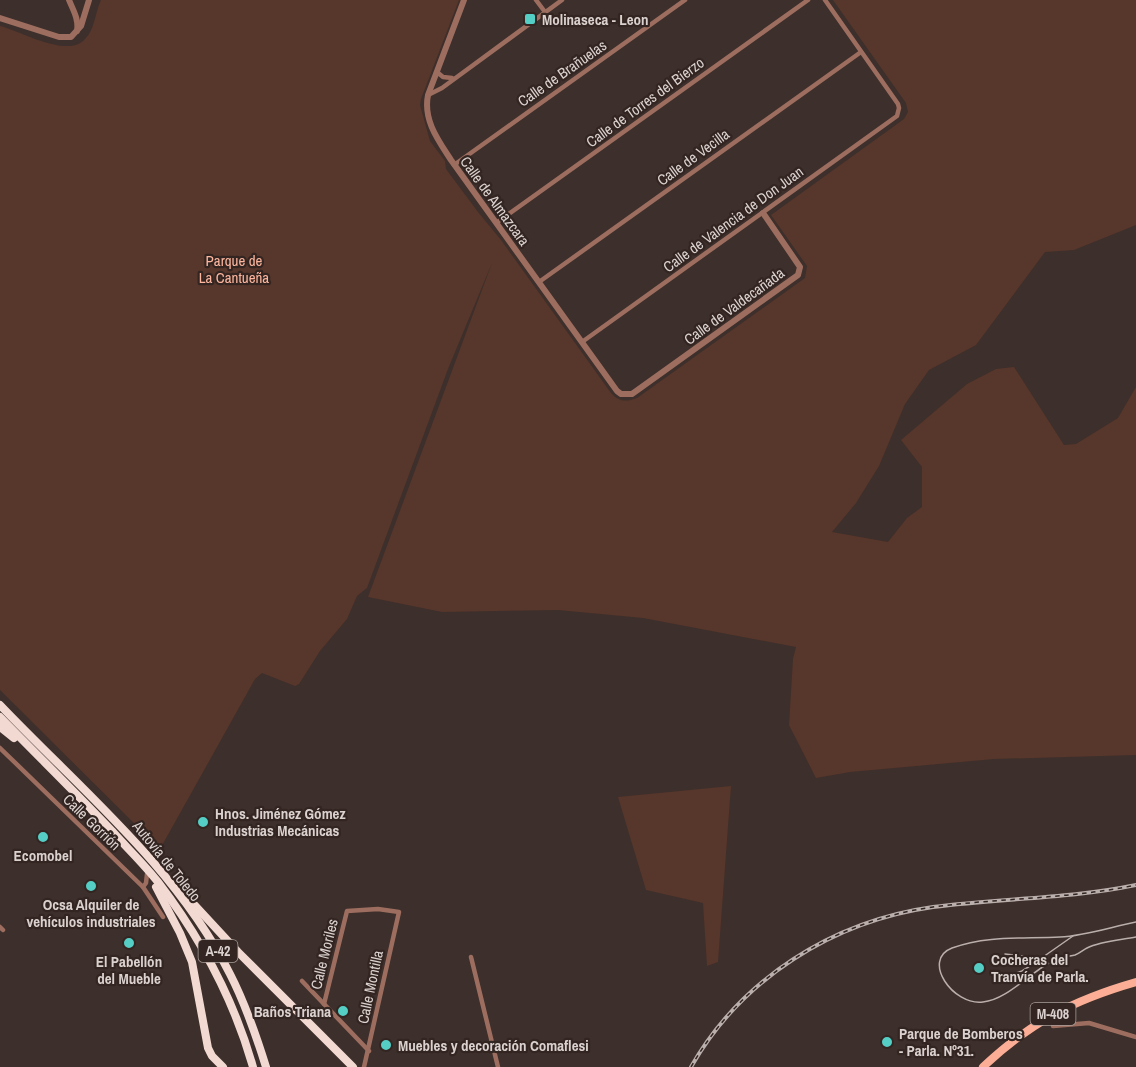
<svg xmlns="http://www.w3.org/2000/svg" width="1136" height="1067" font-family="'Archivo Narrow',sans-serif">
	<rect width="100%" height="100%" fill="#3d2f2b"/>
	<g fill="#57362b">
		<path d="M101 0H459L421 99 420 105 430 141 445 161 446 169 478 212 501 240 611 393C619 402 626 402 637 398L805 278 807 266 771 215 904 119 908 112 906 103 833 0H1136V225L1074 250 1045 252 976 345 929 370 905 404 879 466 856 503 832 532 888 542 907 518 922 507V467L901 440 967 384 996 369 1014 367 1064 445 1076 444 1118 418 1136 387V755L994 759 850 772 816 778 789 725 793 659 796 647 643 618 558 610 442 612 368 597 492 263 448 369 367 588 357 596 347 619 320 651 299 684 295 686 262 673 255 679 160 849 0 690V26C21 31 68 59 85 39 95 29 95 12 101 0Z"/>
		<path d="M731 786 718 962 707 966 703 903 646 890 618 797Z"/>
	</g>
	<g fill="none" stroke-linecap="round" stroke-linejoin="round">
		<g stroke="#9d6e5f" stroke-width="4.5">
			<path d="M536 0 545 12"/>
			<path d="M437 72 443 77 452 78"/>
			<path d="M428 95 442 88 562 0"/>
			<path d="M454 165 685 0"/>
			<path d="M496 223 808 0"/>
			<path d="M539 282 861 52"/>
			<path d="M582 342 897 116 899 108 898 104 825 0"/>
			<path d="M0 748 143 887 163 917"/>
			<path d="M143 887 146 883 147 874"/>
			<path d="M0 927 3 930"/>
			<path d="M471 957 498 1067"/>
			<path d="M302 981 369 1051"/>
			<path d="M324 1004 347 911 378 909 399 912 364 1067"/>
			<path d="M1053 1026 1089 1023 1136 1037"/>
		</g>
		<g stroke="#9d6e5f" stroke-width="6">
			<path d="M69 0C73 10 79 19 77 31"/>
			<path d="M464 0 428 95C423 120 438 140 451 160L617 391 621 394H632L798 275 800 267 763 213"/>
			<path d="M0 18 59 37H71L81 26 89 0"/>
		</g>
		<path stroke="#fbae95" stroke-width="8" d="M983 1067C1031 1022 1073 1000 1136 982"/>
		<g stroke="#f2dad2" stroke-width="8">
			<path d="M0 705C81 790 176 867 230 974 245 1003 256 1035 266 1067"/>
			<path d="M0 717C37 755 75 792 112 831 127 848 144 864 158 882 200 937 234 1000 253 1067"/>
			<path d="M0 727 14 738"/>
			<path d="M156 887 180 933 192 962 208 1048 212 1056 223 1067"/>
			<path d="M188 898 238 952 353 1067"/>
		</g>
		<g stroke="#baafac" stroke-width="1.5">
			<path d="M1136 922C1111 927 1085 936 1060 937 1024 939 987 935 952 948 921 960 953 1006 983 1002 1006 1000 1029 974 1049 963 1057 958 1066 957 1075 955 1080 953 1083 950 1087 948 1101 941 1121 940 1136 937"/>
			<path d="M1005 954 1030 957"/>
			<path d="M1008 964 1043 957 1073 936"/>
			<path d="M1010 975 1022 971 1033 964"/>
		</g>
		<defs>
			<path id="rail" d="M691 1067C741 979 833 921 933 907 1000 898 1069 899 1136 885"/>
		</defs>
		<use href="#rail" stroke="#baafac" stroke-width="4"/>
		<use href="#rail" stroke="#332521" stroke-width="1.5" stroke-dasharray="4.5" stroke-linecap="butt"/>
	</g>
	<g fill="#55cec5" stroke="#332521" stroke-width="2">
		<rect x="524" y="13" width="12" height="12" rx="3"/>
		<circle cx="203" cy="822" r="6"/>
		<circle cx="43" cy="837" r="6"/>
		<circle cx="91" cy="886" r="6"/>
		<circle cx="129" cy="943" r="6"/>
		<circle cx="979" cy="968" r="6"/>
		<circle cx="343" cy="1011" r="6"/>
		<circle cx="887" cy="1042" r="6"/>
		<circle cx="386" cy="1045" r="6"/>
	</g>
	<g text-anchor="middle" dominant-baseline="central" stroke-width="4.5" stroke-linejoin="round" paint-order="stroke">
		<g fill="#332521" stroke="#a99e9b" stroke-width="1.5">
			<rect x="198.5" y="940" width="39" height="22" rx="4.5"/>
			<rect x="1030.5" y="1003" width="45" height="22" rx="4.5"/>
		</g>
		<g font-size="14" font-weight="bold" fill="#dbd2cf">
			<text x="218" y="951">A-42</text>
			<text x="1053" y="1014">M-408</text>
		</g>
		<g font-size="15" font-weight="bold" fill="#dbd2cf" stroke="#332521" text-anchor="start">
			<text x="542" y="19">Molinaseca - Leon</text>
			<text x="215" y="813">Hnos. Jiménez Gómez<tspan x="215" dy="17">Industrias Mecánicas</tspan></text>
			<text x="43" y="855" text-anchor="middle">Ecomobel</text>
			<text x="91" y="904" text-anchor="middle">Ocsa Alquiler de<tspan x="91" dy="17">vehículos industriales</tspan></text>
			<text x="991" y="959">Cocheras del<tspan x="991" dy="17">Tranvía de Parla.</tspan></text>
			<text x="129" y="961" text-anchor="middle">El Pabellón<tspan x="129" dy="17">del Mueble</tspan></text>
			<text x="331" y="1011" text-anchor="end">Baños Triana</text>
			<text x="899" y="1033">Parque de Bomberos<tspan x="899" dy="17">- Parla. Nº31.</tspan></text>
			<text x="398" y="1045">Muebles y decoración Comaflesi</text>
		</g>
		<g font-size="15" fill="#dbd2cf" stroke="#332521">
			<text transform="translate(562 73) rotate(-35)">Calle de Brañuelas</text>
			<text transform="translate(645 102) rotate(-36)">Calle de Torres del Bierzo</text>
			<text transform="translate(693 157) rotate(-36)">Calle de Vecilla</text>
			<text transform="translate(495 201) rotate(54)">Calle de Almazcara</text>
			<text transform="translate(733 219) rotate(-36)">Calle de Valencia de Don Juan</text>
			<text transform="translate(734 306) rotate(-36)">Calle de Valdecañada</text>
			<text transform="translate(92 822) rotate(44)">Calle Gorrión</text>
			<text transform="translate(167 861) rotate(51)">Autovía de Toledo</text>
			<text transform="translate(324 954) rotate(-76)">Calle Moriles</text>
			<text transform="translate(370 987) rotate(-78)">Calle Montilla</text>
		</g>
		<g font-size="15" fill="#feb69e" stroke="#332521">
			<text x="234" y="260">Parque de<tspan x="234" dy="17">La Cantueña</tspan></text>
		</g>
	</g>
</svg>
